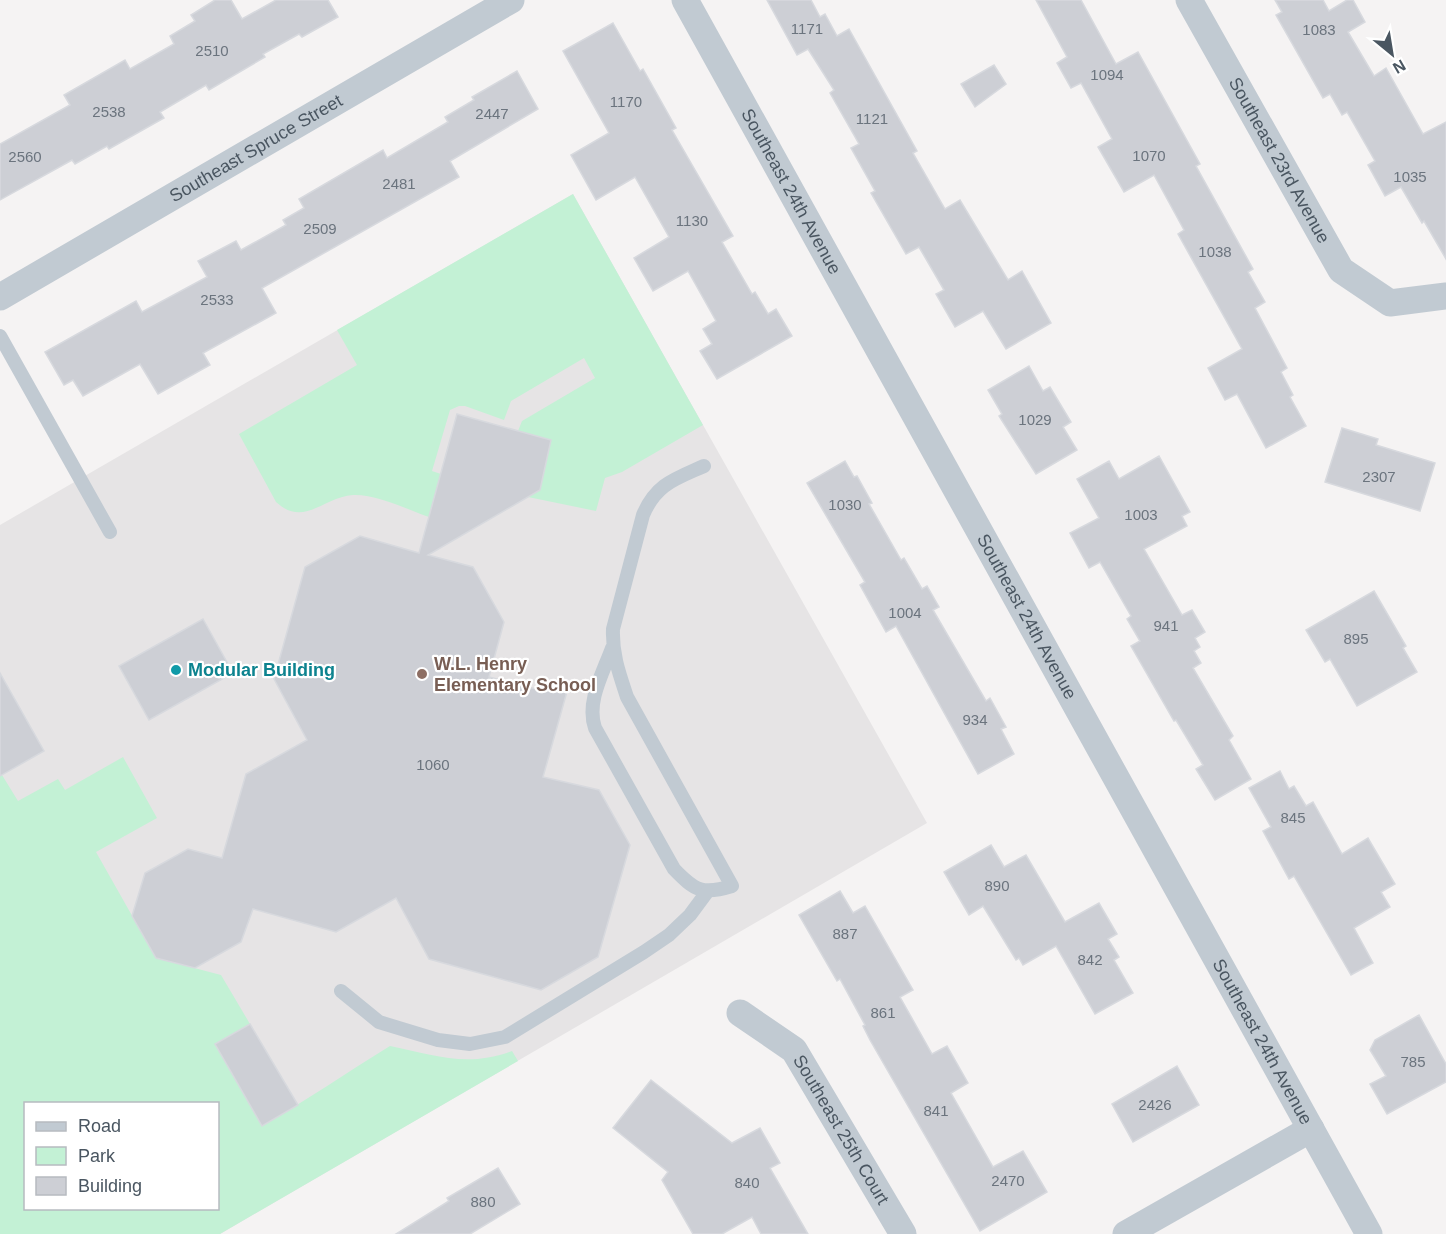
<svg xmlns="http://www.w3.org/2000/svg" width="1446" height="1234" font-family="Helvetica,sans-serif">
	<rect width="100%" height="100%" fill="#f5f3f3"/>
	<path fill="#e6e4e5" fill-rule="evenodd" d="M573 194 927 823 220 1234H0V525ZM26 1104H218V1208H26Z"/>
	<g fill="#c3f1d5" fill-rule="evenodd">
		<path d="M573 194 703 425 622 472 605 478 596 511 528 497 540 490 551 440 518 431 522 421 595 378 584 358 511 401 504 420 465 406H459L450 410 432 471 441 474 431 509 434 519C411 511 377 494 353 495 323 497 304 528 276 502L239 434 357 365 337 330Z"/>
		<path d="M123 757 157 818 96 852 156 958 221 975 250 1024 216 1044 262 1126C306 1101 347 1072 390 1046 434 1055 467 1068 512 1051L518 1061 220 1234H0V776L2 775 18 801 58 779 65 790ZM26 1104H218V1208H26Z"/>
	</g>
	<g fill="#cdcfd5" stroke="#d7d9de" stroke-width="1.5">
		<path d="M215 0H231L242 19 276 0H328L338 17 302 37 299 34 263 54 265 57 209 90 206 85 160 112 164 118 109 149 107 146 75 164 72 160 0 200V144L70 105 64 95 125 60 130 69 174 44 170 36 195 21 191 15Z"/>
		<path d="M767 0H811L820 17 825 14 837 36 849 29 917 151 913 153 945 209 960 200 1008 280 1022 271 1051 323 1006 349 983 311 955 327 936 294 944 290 919 247 906 254 871 193 875 191 851 148 859 144 830 93 834 90 808 49 797 55Z"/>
		<path d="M1036 0H1081L1116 64 1138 52 1200 164 1196 166 1253 269 1248 272 1265 302 1255 308 1287 368 1281 372 1293 395 1290 397 1306 426 1266 448 1237 394 1225 400 1208 368 1242 349 1178 234 1184 230 1154 175 1124 192 1098 147 1112 139 1081 83 1071 88 1057 63 1067 57Z"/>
		<path d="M1275 0H1323L1329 11 1347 0H1353L1365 22 1348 32 1374 76 1386 68 1423 134 1446 122V259L1424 221 1422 223 1401 187 1385 196 1368 165 1375 161 1347 112 1342 115 1330 94 1323 98 1276 15 1282 12Z"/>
		<path d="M613 23 640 71 643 69 676 128 672 130 733 236 722 242 752 294 755 292 768 314 776 309 792 336 717 379 700 351 712 344 703 329 716 321 688 271 653 291 634 258 669 237 635 177 596 200 571 155 609 133 563 51Z"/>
		<path d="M994 65 1006 84 975 107 961 84Z"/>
		<path d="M517 71 538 109 450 161 459 177 262 288 276 313 203 353 210 365 158 394 140 364 83 396 73 380 64 385 45 352 136 301 142 312 207 277 198 261 236 241 241 250 286 225 283 220 304 208 299 199 383 150 387 158 448 122 445 117 474 100 472 97Z"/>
		<path d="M1029 366 1043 391 1050 387 1071 422 1063 427 1077 450 1036 474 999 416 1002 414 988 390Z"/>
		<path d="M457 414 551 440 540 490 428 555 473 567 504 622 489 677 536 689 552 684 568 688 543 777 599 790 630 845 598 957 541 990 429 959 396 898 336 932 253 909 241 942 195 968 156 958 132 916 145 873 188 849 222 858 246 774 307 740 274 679 305 567 360 536 419 553Z"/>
		<path d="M1342 428 1378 439 1376 445 1435 463 1420 511 1325 482Z"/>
		<path d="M1159 456 1190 512 1182 516 1187 526 1144 549 1182 615 1192 610 1205 632 1195 638 1200 647 1194 651 1201 663 1193 668 1233 736 1229 740 1251 779 1215 800 1196 769 1203 765 1176 720 1174 721 1131 646 1140 641 1127 619 1131 616 1100 562 1089 568 1070 533 1099 518 1077 479 1109 461 1119 479Z"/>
		<path d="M845 461 854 477 857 476 872 503 869 504 901 560 904 558 922 589 927 586 939 607 933 610 986 701 990 698 1006 727 1001 729 1014 754 978 774 896 626 886 632 860 585 865 582 807 483Z"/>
		<path d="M1374 591 1406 646 1403 648 1417 672 1357 706 1330 659 1325 662 1306 630Z"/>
		<path d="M203 619 233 673 149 720 119 666Z"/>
		<path d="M0 673 44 751 0 776Z"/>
		<path d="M1280 771 1289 789 1294 786 1306 806 1313 802 1342 854 1368 838 1395 884 1381 892 1390 907 1354 928 1373 963 1351 975 1294 876 1289 879 1263 831 1271 827 1249 788Z"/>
		<path d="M991 845 1004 867 1026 855 1065 922 1099 903 1117 934 1108 939 1119 957 1114 960 1133 993 1095 1014 1056 946 1023 965 1019 958 1016 960 983 906 969 915 944 872Z"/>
		<path d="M840 891 853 913 865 906 913 990 900 997 932 1054 947 1046 968 1083 951 1093 993 1167 1023 1151 1047 1192 980 1231 870 1040 863 1026 865 1025 840 979 837 981 799 915Z"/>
		<path d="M1419 1015 1446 1064V1082L1387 1114 1370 1084 1386 1076 1370 1050 1375 1040Z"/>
		<path d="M250 1024 298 1105 262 1126 215 1044Z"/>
		<path d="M1177 1066 1199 1105 1133 1142 1112 1104Z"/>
		<path d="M651 1080 732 1143 760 1128 780 1163 770 1168 808 1234H761L752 1217 722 1234H693L662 1180 668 1172 613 1128Z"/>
		<path d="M498 1168 520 1204 470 1234H396L449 1201 447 1198Z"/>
	</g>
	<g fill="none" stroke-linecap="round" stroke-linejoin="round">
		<g stroke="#c1cad2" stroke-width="14">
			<path d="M0 336 110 532"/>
			<path d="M612 648C603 673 586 702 595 728L674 869C695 891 703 895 732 886L627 697C619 673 612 654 613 629L643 515C656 484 675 479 704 466"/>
			<path d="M341 991 379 1022 438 1040 470 1044 505 1037 644 952 669 935 690 915 707 892"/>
		</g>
		<g stroke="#c1cad2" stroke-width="27">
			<path id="s1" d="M685 0 1369 1234"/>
			<path id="s2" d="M1189 0 1341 270 1390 303 1446 296"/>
			<path id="s3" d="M0 297 511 0"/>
			<path id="s4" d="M740 1013 794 1050 903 1234"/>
			<path d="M1126 1234 1311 1129"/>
		</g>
	</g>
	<circle fill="#0f9aa8" stroke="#fff" stroke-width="2" cx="176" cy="670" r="6"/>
	<circle fill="#8d6e63" stroke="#fff" stroke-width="2" cx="422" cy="674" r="6"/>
	<g text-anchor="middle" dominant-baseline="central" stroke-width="4.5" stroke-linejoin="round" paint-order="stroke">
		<g font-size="15" fill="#6b747e">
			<text x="807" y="28">1171</text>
			<text x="1319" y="29">1083</text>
			<text x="212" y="50">2510</text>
			<text x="1107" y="74">1094</text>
			<text x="626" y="101">1170</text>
			<text x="109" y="111">2538</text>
			<text x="492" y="113">2447</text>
			<text x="872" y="118">1121</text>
			<text x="1149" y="155">1070</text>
			<text x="25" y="156">2560</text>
			<text x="1410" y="176">1035</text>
			<text x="399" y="183">2481</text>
			<text x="692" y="220">1130</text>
			<text x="320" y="228">2509</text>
			<text x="1215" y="251">1038</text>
			<text x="217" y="299">2533</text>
			<text x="1035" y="419">1029</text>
			<text x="1379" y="476">2307</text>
			<text x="845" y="504">1030</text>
			<text x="1141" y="514">1003</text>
			<text x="905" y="612">1004</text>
			<text x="1166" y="625">941</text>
			<text x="1356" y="638">895</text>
			<text x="975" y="719">934</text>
			<text x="433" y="764">1060</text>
			<text x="1293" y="817">845</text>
			<text x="997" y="885">890</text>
			<text x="845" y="933">887</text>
			<text x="1090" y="959">842</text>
			<text x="883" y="1012">861</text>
			<text x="1413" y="1061">785</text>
			<text x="1155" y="1104">2426</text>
			<text x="936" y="1110">841</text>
			<text x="1008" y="1180">2470</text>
			<text x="747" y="1182">840</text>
			<text x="483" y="1201">880</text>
		</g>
		<g font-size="18" fill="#4a5661" stroke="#fff">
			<text stroke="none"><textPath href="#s3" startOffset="296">Southeast Spruce Street</textPath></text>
			<text stroke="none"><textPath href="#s2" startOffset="184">Southeast 23rd Avenue</textPath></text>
			<text stroke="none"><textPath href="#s1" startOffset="219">Southeast 24th Avenue</textPath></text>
			<text stroke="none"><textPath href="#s1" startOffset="705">Southeast 24th Avenue</textPath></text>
			<text stroke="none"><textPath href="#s1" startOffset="1191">Southeast 24th Avenue</textPath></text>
			<text stroke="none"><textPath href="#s4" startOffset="158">Southeast 25th Court</textPath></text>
		</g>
		<g font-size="18" font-weight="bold" fill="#785e54" stroke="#fff" text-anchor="start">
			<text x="434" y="664">W.L. Henry<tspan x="434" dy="21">Elementary School</tspan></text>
		</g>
		<g font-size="18" font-weight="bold" fill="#0d838f" stroke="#fff" text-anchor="start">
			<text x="188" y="670">Modular Building</text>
		</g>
	</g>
	<rect x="24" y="1102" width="195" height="108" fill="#ffffff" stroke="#b7bbc0" stroke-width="1.5"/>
	<rect x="36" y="1122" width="30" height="9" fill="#c1cad2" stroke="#b7bbc0" stroke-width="1.5"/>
	<text x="78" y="1132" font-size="18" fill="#4a5661">Road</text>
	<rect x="36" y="1147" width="30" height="18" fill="#c3f1d5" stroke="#b7bbc0" stroke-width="1.5"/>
	<text x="78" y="1162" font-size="18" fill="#4a5661">Park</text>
	<rect x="36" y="1177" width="30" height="18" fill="#cdcfd5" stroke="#b7bbc0" stroke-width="1.5"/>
	<text x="78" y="1192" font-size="18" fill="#4a5661">Building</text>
	<g transform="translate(1392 54) rotate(150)" stroke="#ffffff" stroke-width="4.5" paint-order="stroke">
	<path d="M0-4.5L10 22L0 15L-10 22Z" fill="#4a5661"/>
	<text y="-9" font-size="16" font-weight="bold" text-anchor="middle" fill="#4a5661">N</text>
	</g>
</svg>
